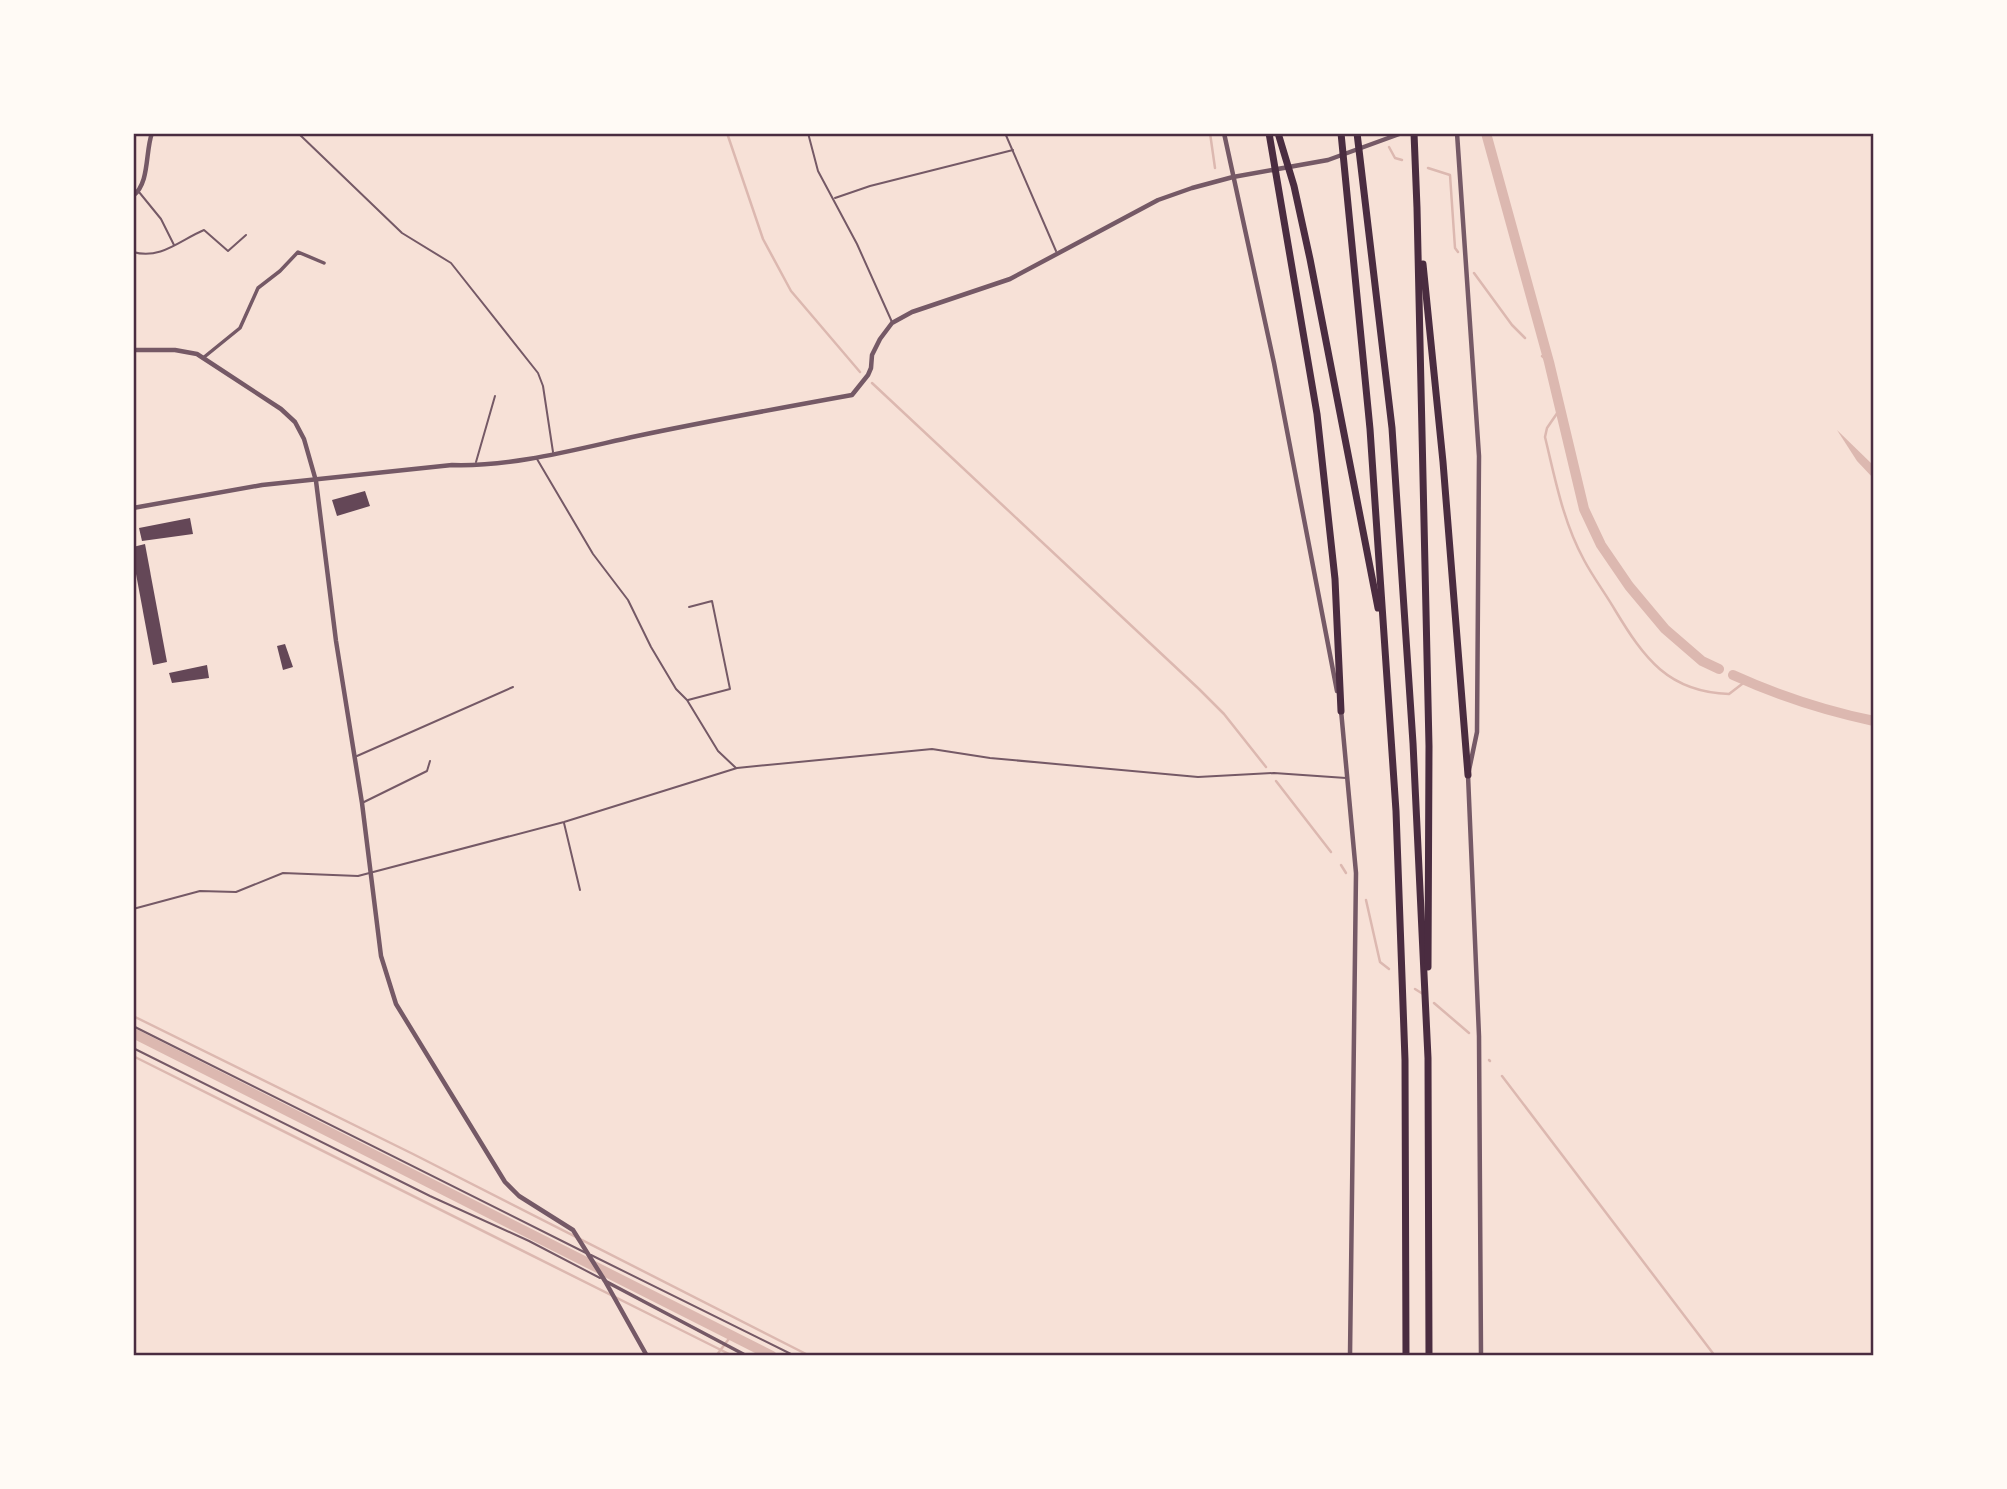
<svg xmlns="http://www.w3.org/2000/svg" width="2007" height="1489" font-family="Figtree,sans-serif">
	<rect width="100%" height="100%" fill="#f7e1d7"/>
	<path fill="#dcb8b0" d="M1837 430 1874 466V479L1857 461Z"/>
	<g fill="none" stroke-linecap="round" stroke-linejoin="round">
		<g stroke="#dcb8b0" stroke-width="2.5">
			<path d="M727 133 763 239 791 291 860 372"/>
			<path d="M1210 133 1215 168"/>
			<path d="M1389 147 1395 158 1402 160"/>
			<path d="M1428 168 1450 175 1455 248 1458 252"/>
			<path d="M1474 273 1512 325 1525 338"/>
			<path d="M1542 356 1549 362"/>
			<path d="M872 383 1199 689 1224 714 1266 767"/>
			<path d="M1560 409 1547 428 1545 437C1555 478 1563 522 1584 560 1593 577 1605 593 1615 610 1644 658 1668 692 1729 694L1746 681"/>
			<path d="M1276 781 1331 852"/>
			<path d="M1341 865 1346 873"/>
			<path d="M1366 900 1380 962 1389 969"/>
			<path d="M1415 989 1423 994"/>
			<path d="M1434 1003 1469 1033"/>
			<path d="M133 1016 413 1154 810 1356"/>
			<path d="M133 1056 733 1356"/>
			<path d="M1489 1060 1490 1061"/>
			<path d="M1502 1076 1715 1356"/>
			<path d="M716 1356 731 1336"/>
		</g>
		<g stroke="#dcb8b0" stroke-width="10">
			<path d="M1486 133 1549 362 1584 509 1601 545 1629 586 1665 629 1702 661 1719 669"/>
			<path d="M1733 675C1777 695 1826 711 1874 721"/>
			<path d="M133 1033 772 1356"/>
		</g>
	</g>
	<g fill="#644757">
		<path d="M365 491 370 506 337 516 332 500Z"/>
		<path d="M190 518 193 534 142 541 139 528Z"/>
		<path d="M145 544 167 662 153 665 133 558V547Z"/>
		<path d="M285 644 293 667 283 670 277 646Z"/>
		<path d="M207 665 209 678 172 683 169 673Z"/>
	</g>
	<g fill="none" stroke-linecap="round" stroke-linejoin="round">
		<g stroke="#755966" stroke-width="2">
			<path d="M298 133 402 233 451 263 538 373 543 386 553 452"/>
			<path d="M808 133 818 171 857 244 892 322"/>
			<path d="M1005 133 1056 251"/>
			<path d="M139 192 161 219 174 245"/>
			<path d="M835 198 870 186 1013 150"/>
			<path d="M133 252C161 260 180 240 204 230L228 251 246 235"/>
			<path d="M537 459 593 554 628 600 651 647 676 689 687 700 718 751 736 768"/>
			<path d="M476 462 495 396"/>
			<path d="M688 700 730 689 712 601 689 607"/>
			<path d="M357 756 513 687"/>
			<path d="M362 803 427 771 430 761"/>
			<path d="M564 823 580 890"/>
			<path d="M133 909 200 891 236 892 283 873 358 876 564 822 737 768 932 749 990 758 1198 777 1274 773 1346 778"/>
			<path d="M133 1026 586 1253"/>
			<path d="M133 1048 430 1196 529 1241 600 1278"/>
			<path d="M591 1255 795 1356"/>
		</g>
		<g stroke="#755966" stroke-width="3.5">
			<path d="M203 358 240 328 258 288 280 271 298 252 324 263"/>
			<path d="M605 1281 747 1356"/>
		</g>
		<g stroke="#755966" stroke-width="4.5">
			<path d="M1224 133 1274 363 1337 691"/>
			<path d="M1457 133 1479 456 1477 732 1468 775 1479 1036 1481 1356"/>
			<path d="M133 196C150 183 145 152 152 133"/>
			<path d="M133 350H175L197 354 281 409 295 422 304 439 316 481 336 641 362 803 381 956 396 1004 505 1182 519 1196 573 1230 605 1281 647 1356"/>
			<path d="M133 508 262 485 452 465C513 467 577 449 637 436 708 421 780 408 852 395L868 375 871 368 872 355 880 339 892 323 912 312 1010 279 1158 200 1192 188 1233 177 1328 160 1402 133"/>
			<path d="M1341 710 1356 873 1350 1356"/>
		</g>
		<g stroke="#4a2c40" stroke-width="7">
			<path d="M1269 133 1317 414 1335 579 1341 711"/>
			<path d="M1278 133 1294 186 1310 259 1378 608"/>
			<path d="M1341 133 1370 429 1396 811 1405 1060 1406 1356"/>
			<path d="M1357 133 1392 428 1413 743 1428 1058 1429 1356"/>
			<path d="M1414 133 1417 208 1429 746 1428 967"/>
			<path d="M1423 264 1443 462 1468 775"/>
		</g>
	</g>
	<rect width="2007" height="1489" fill="none" stroke="#fffaf5" stroke-width="270"/>
	<rect x="135" y="135" width="1737" height="1219" fill="none" stroke="#4a2c40" stroke-width="2.5"/>
</svg>
